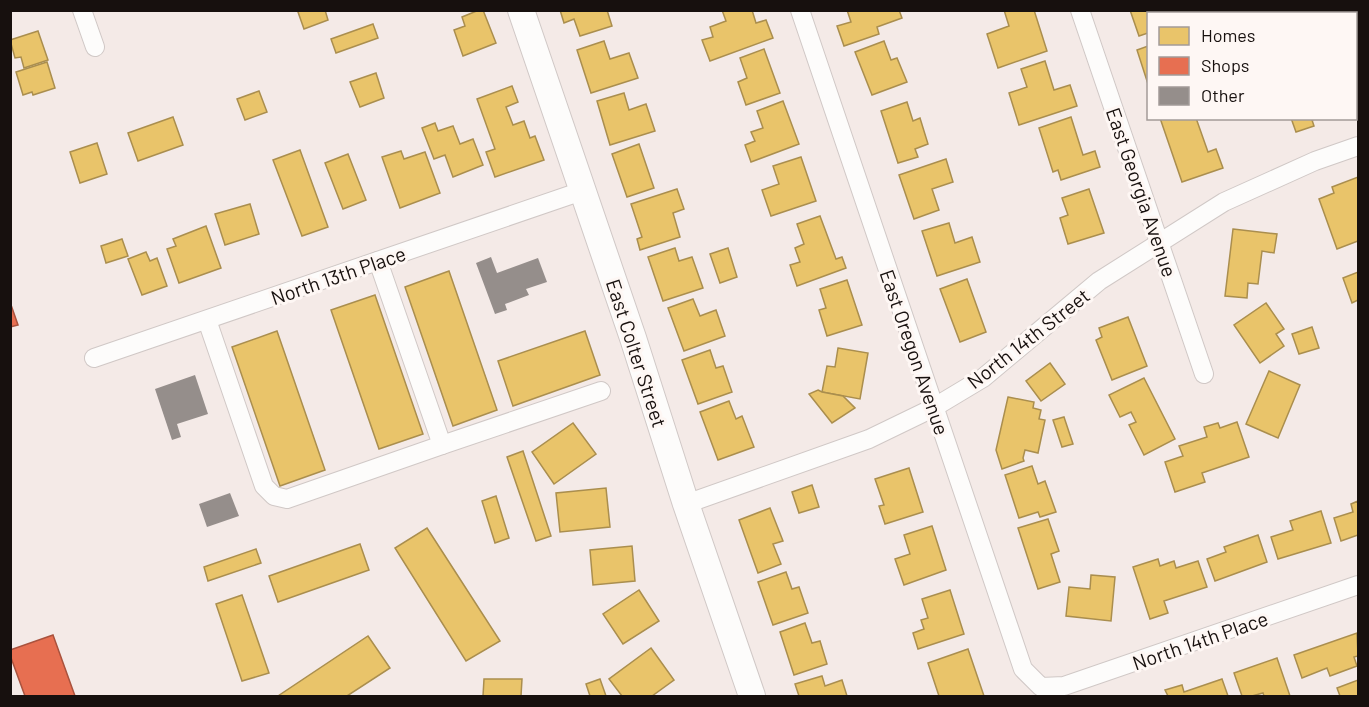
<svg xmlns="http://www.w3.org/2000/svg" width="1369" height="707" font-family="Barlow,sans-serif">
	<rect width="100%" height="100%" fill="#f4eae7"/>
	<g fill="#e9c46a" stroke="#aa8e4e" stroke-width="1.5">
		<path d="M301 10H325L328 20 304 29 298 12Z"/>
		<path d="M479 10H483L496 43 463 56 454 30 465 26 462 17Z"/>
		<path d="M560 10H607L612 26 580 36 574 19 564 23Z"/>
		<path d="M722 10H752L756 23 766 20 773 38 710 61 702 40 713 37 710 27 726 21Z"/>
		<path d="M847 10H899L902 18 877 27 879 34 844 46 837 26 851 22Z"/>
		<path d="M1004 10H1034L1047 51 998 68 987 34 1009 26Z"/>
		<path d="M1130 10H1168L1170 14H1148V33L1139 36Z"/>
		<path d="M1273 10H1300L1301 14H1274Z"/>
		<path d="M373 24 378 38 336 53 331 39Z"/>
		<path d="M38 31 48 60 24 68 21 57 15 58 10 40Z"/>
		<path d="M604 41 610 59 629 53 638 78 591 93 577 50Z"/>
		<path d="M884 41 891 60 897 58 907 82 872 95 855 52Z"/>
		<path d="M1148 46V84L1137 50Z"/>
		<path d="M764 49 780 93 746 105 738 82 747 78 740 58Z"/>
		<path d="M1045 61 1054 90 1070 85 1077 106 1019 125 1009 93 1027 87 1021 69Z"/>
		<path d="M47 62 55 88 33 95 32 92 23 95 16 72Z"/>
		<path d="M376 73 384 98 360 107 350 82Z"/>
		<path d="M512 86 518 102 506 107 513 125 524 121 530 138 535 136 544 160 495 177 486 152 495 149 477 99Z"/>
		<path d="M259 91 267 112 245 120 237 99Z"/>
		<path d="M624 93 629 110 646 104 655 131 610 145 597 101Z"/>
		<path d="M783 101 799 144 751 162 745 145 755 141 751 132 763 128 757 111Z"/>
		<path d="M907 102 913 121 920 118 928 144 915 149 918 157 898 163 881 111Z"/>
		<path d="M173 117 183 145 138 161 128 133Z"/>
		<path d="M1071 117 1083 155 1095 151 1100 167 1061 180 1058 170 1053 172 1039 128Z"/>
		<path d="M1160 118H1196L1208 152 1216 149 1223 168 1182 182Z"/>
		<path d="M1291 118H1318L1312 120 1314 126 1296 132Z"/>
		<path d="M435 123 438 131 453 126 460 144 473 139 483 165 453 177 445 155 434 159 422 128Z"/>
		<path d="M97 143 107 174 80 183 70 152Z"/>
		<path d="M639 144 654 188 627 197 612 154Z"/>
		<path d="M300 150 328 227 302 236 273 160Z"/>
		<path d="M401 151 404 159 425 152 440 193 400 208 382 157Z"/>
		<path d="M348 154 366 200 343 209 325 163Z"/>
		<path d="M801 157 816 201 771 216 762 190 779 184 773 166Z"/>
		<path d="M946 159 953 182 932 189 939 210 914 219 899 175Z"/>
		<path d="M1358 177V241L1337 249 1319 199 1334 193 1332 187Z"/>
		<path d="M677 189 684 209 673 213 680 237 640 250 637 239 642 237 631 204Z"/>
		<path d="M1089 189 1104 233 1068 244 1060 218 1068 215 1062 198Z"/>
		<path d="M250 204 259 234 225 245 215 214Z"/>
		<path d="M820 216 836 259 842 257 846 268 797 286 790 265 800 262 795 248 804 244 797 224Z"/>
		<path d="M949 223 955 243 972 237 980 262 937 276 922 231Z"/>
		<path d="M206 226 221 268 179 283 167 249 176 246 173 239Z"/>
		<path d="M1233 229 1277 234 1274 253 1262 251 1258 284 1248 283 1247 298 1225 296Z"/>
		<path d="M122 239 128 256 106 263 101 246Z"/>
		<path d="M675 248 679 261 692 257 703 288 663 301 648 257Z"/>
		<path d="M728 248 737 277 720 283 710 254Z"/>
		<path d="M146 252 150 261 157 258 167 286 142 295 128 259Z"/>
		<path d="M449 271 497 410 453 426 405 287Z"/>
		<path d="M1358 272V300L1352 303 1343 278Z"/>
		<path d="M967 279 986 332 960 342 940 289Z"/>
		<path d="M847 280 862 325 827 336 819 310 826 308 820 289Z"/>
		<path d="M375 295 423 434 379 449 331 310Z"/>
		<path d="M693 299 700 316 716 310 725 336 684 351 668 308Z"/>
		<path d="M1266 303 1284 329 1276 334 1284 346 1260 363 1234 325Z"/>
		<path d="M1128 317 1147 366 1112 380 1096 340 1102 337 1099 328Z"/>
		<path d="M1312 327 1319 348 1299 354 1292 334Z"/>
		<path d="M277 331 325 470 280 486 232 347Z"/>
		<path d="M585 331 600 375 513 406 498 361Z"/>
		<path d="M838 348 868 353 860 399 822 392 827 366 835 367Z"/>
		<path d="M710 350 716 368 723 366 732 392 698 404 682 360Z"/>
		<path d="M1050 363 1065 384 1041 401 1026 381Z"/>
		<path d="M1269 371 1300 385 1278 438 1246 424Z"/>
		<path d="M1144 378 1175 439 1144 455 1129 425 1136 422 1131 412 1120 417 1109 395Z"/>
		<path d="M818 390 822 392 843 396 855 408 832 423 809 394Z"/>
		<path d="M1008 397 1034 402 1033 408 1041 410 1039 419 1045 420 1038 453 1025 450 1023 458 1024 461 1002 469 996 450Z"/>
		<path d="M729 401 736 419 742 416 754 447 718 460 700 412Z"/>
		<path d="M1064 417 1073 444 1062 447 1053 420Z"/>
		<path d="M1237 422 1249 457 1202 473 1205 482 1175 492 1165 462 1183 456 1179 446 1207 437 1204 427 1218 423 1220 428Z"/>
		<path d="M573 423 596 454 554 484 532 452Z"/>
		<path d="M523 451 551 536 536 541 507 457Z"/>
		<path d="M1032 466 1038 484 1045 481 1056 512 1040 517 1038 512 1019 518 1005 475Z"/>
		<path d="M909 468 923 512 885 524 879 506 884 505 875 479Z"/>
		<path d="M812 485 819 507 799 513 792 492Z"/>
		<path d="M606 488 610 527 560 532 556 493Z"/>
		<path d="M496 496 509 538 495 543 482 501Z"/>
		<path d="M1358 501V535L1341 541 1334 518 1353 512 1351 504Z"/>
		<path d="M770 508 783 541 773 544 781 564 758 573 739 520Z"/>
		<path d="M1321 511 1331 543 1278 559 1271 537 1293 530 1290 521Z"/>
		<path d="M1048 519 1059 551 1051 554 1060 582 1038 589 1018 528Z"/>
		<path d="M932 526 946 570 904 585 895 559 910 554 904 535Z"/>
		<path d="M427 528 500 641 466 661 395 548Z"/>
		<path d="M1258 535 1267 562 1215 581 1207 559 1226 552 1224 547Z"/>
		<path d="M360 544 369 570 278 602 269 576Z"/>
		<path d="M632 546 635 581 593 585 590 550Z"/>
		<path d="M256 549 261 563 208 581 204 567Z"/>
		<path d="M1158 559 1160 566 1174 561 1176 568 1198 561 1207 587 1164 601 1168 613 1150 619 1133 567Z"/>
		<path d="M786 572 792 589 799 587 808 613 773 625 758 582Z"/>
		<path d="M1091 575 1115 577 1111 621 1066 616 1069 587 1090 589Z"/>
		<path d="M639 590 659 621 623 644 603 614Z"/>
		<path d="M950 590 964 634 918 649 913 633 924 629 921 620 928 618 922 599Z"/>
		<path d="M242 595 269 673 242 681 216 604Z"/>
		<path d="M805 623 812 643 820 641 827 664 794 675 780 632Z"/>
		<path d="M1357 633 1358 656 1354 657 1357 666 1330 676 1327 668 1302 678 1294 655Z"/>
		<path d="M368 636 390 668 347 696H278Z"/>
		<path d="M651 648 674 680 652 696H622L609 679Z"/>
		<path d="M968 649 984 696H939L928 663Z"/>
		<path d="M1277 658 1290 696H1264L1263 693 1252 696H1242L1234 673Z"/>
		<path d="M822 676 825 686 842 680 847 696H799L795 684Z"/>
		<path d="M484 679H522L521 696H483Z"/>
		<path d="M600 679 606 696H590L586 684Z"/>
		<path d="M1222 679 1228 696H1168L1165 690 1182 685 1184 692Z"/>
		<path d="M1358 680V696H1340L1337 688Z"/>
	</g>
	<g fill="#e76f51" stroke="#a9523d" stroke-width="1.5">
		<path d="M10 302 18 325 10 327Z"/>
		<path d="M53 635 75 696H25L10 655V650Z"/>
	</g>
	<g fill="#958e8b">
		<path d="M491 257 497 273 538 258 547 282 526 289 529 295 505 304 507 310 495 314 476 263Z"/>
		<path d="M195 375 208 414 177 424 181 437 172 440 155 389Z"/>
		<path d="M230 493 239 516 207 527 199 504Z"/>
	</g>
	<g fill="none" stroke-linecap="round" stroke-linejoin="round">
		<defs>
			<g id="street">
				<path d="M82 10 95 47"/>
				<path d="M800 10 1023 669 1041 687 1064 686 1358 585"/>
				<path d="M1080 10 1204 374"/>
				<path d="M1347 10 1348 14"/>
				<path d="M1356 34 1358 43"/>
				<path d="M207 320 264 486 274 496 287 499 442 445 378 261"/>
				<path d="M94 358 582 191"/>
				<path d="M442 445 601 391"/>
				<path d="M686 504 869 439 933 408 983 378 1099 281 1224 202 1315 161 1358 146"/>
			</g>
			<path id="secondary" d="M521 10 633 338 686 504 752 696"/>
		</defs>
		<use href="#street" stroke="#d0c8c6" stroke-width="20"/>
		<use href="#secondary" stroke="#d0c8c6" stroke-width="28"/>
		<use href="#street" stroke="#fdfcfb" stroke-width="18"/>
		<use href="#secondary" stroke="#fdfcfb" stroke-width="26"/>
	</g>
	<g text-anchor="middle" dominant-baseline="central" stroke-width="6" stroke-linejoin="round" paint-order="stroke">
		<g font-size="20" fill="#17100e" stroke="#fef7f4">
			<text transform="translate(1142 192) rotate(71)">East Georgia Avenue</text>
			<text transform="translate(338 275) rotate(-19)">North 13th Place</text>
			<text transform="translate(1028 338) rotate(-38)">North 14th Street</text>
			<text transform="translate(915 352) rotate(71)">East Oregon Avenue</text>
			<text transform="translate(637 353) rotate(72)">East Colter Street</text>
			<text transform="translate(1200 640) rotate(-19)">North 14th Place</text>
		</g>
	</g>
	<rect width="1369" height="707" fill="none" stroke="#17100e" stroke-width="24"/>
	<rect x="1147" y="12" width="210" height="108" fill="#fef7f4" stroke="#a29b98" stroke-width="1.5"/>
	<rect x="1159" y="27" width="30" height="18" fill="#e9c46a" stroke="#a29b98" stroke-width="1.5"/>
	<text x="1201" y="42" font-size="18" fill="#17100e">Homes</text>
	<rect x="1159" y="57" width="30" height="18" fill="#e76f51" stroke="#a29b98" stroke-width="1.5"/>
	<text x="1201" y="72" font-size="18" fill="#17100e">Shops</text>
	<rect x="1159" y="87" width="30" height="18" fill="#958e8b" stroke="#a29b98" stroke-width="1.5"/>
	<text x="1201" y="102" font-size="18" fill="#17100e">Other</text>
</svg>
